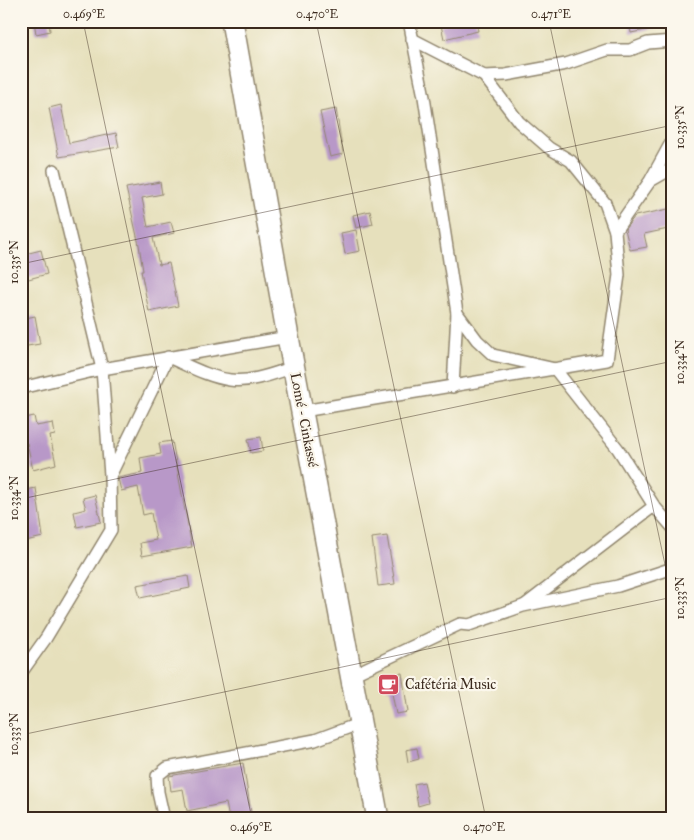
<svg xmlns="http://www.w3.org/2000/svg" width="694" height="840" font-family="'IM FELL Great Primer',serif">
	<rect width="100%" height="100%" fill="#fbf7ec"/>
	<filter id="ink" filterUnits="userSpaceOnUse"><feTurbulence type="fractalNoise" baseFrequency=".02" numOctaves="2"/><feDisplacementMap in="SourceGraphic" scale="10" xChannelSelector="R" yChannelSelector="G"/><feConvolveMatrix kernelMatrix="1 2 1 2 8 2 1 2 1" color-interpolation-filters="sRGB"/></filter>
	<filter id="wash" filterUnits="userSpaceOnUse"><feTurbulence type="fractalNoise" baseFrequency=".0096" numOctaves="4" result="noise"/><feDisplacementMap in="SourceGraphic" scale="20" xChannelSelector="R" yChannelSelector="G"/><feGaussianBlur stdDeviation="1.12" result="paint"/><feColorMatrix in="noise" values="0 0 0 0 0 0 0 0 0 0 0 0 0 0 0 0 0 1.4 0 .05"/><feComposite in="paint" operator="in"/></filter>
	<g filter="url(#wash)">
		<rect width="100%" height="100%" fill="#e6e0bc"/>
		<g id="blocks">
			<g fill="#b898c8">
				<path d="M34 21H49L50 31 36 34Z"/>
				<path d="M457 21H476L478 31 444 39 441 25Z"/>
				<path d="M629 21H661V27L631 33Z"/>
				<path d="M61 105 69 143 116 133 119 147 59 157 49 108Z"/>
				<path d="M336 109 343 154 330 157 320 112Z"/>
				<path d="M160 182 162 194 142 198 148 227 171 222 174 233 153 238 159 265 169 263 178 306 149 312 141 271H143L139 245 126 188Z"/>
				<path d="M673 208V228L644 234 647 247 630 250 625 229 635 216Z"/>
				<path d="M370 211 373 224 356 228 353 215Z"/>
				<path d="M356 230 360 251 345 254 341 233Z"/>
				<path d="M41 250 47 274 21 281V255Z"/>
				<path d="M35 316 40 344 21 347V319Z"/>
				<path d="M34 416 36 426 53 423 55 435 50 436 56 464 33 470 27 443 21 445V419Z"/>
				<path d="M261 437 263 451 251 453 248 439Z"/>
				<path d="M172 441 192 547 142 556 140 543 156 540 151 513 143 515 138 487 121 491 118 478 142 473 140 458 161 454 159 443Z"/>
				<path d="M36 488 43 537 21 542V526L27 525 21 503V491Z"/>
				<path d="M95 495 101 522 77 527 74 512 86 509 83 498Z"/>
				<path d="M387 536 395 584 378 586 372 538Z"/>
				<path d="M188 576 190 588 140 598 137 585Z"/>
				<path d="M402 673 408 712 396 714 391 688 388 689 386 676Z"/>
				<path d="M417 748 419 759 408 762 406 750Z"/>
				<path d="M243 763 252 819H229L226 803 187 811 183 789 171 791 169 776Z"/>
				<path d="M424 782 428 803 418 806 414 784Z"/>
			</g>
		</g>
	</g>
	<g filter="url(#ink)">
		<use href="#blocks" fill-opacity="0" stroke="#90856d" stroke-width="1"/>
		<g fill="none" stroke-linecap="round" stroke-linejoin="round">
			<defs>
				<g id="street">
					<path d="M409 21 424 97 457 313 453 387"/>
					<path d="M484 76 506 75 566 64 607 50H630L648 43 673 41"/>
					<path d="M652 180 673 168"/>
					<path d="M615 231 650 181 673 139"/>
					<path d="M457 313 477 340 493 355 555 369 618 449 654 506 673 528"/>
					<path d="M21 388 102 369 288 337"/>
					<path d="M303 411 607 360 619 275 615 231 605 203 571 161 549 148 519 122 484 76 412 39"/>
					<path d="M111 474 168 357C187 365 208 377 230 380 251 383 275 373 294 367"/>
					<path d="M525 605 654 506"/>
					<path d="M21 673 46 638 111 530 110 475 102 369 54 170"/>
					<path d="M352 675 460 624 469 625 523 606 618 586 673 568"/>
					<path d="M164 819 158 792 157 776 167 768 315 740 361 723"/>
				</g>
				<path id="highway" d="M232 21 288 337 378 819"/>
			</defs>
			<use href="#street" stroke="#90856d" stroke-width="14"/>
			<use href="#highway" stroke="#90856d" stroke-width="24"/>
			<use href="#street" stroke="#fff" stroke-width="11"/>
			<use href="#highway" stroke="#fff" stroke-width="21"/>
		</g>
	</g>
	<path fill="none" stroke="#3b2a1e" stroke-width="1" stroke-opacity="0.45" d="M83 21 252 819M316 21 486 819M549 21 673 602M21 28 54 21M21 264 673 125M21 499 673 361M21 735 673 597"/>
	<defs>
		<symbol id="cafe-square" viewBox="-11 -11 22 22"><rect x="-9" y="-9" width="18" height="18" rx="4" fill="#d1495b" stroke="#fbf7ec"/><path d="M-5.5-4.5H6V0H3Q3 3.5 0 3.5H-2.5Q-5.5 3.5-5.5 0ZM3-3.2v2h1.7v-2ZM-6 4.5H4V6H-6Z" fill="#fff"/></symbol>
	</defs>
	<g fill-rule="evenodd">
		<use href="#cafe-square" x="376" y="672" width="25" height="25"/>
	</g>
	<g text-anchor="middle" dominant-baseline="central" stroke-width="4.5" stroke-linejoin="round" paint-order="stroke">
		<g font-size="14" fill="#3b2a1e" stroke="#fbf7ec">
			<text transform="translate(304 420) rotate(79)">Lomé - Cinkassé</text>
		</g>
		<g font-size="14" fill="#3b2a1e" stroke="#fbf7ec" text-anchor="start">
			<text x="405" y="684">Cafétéria Music</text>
		</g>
	</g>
	<rect width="694" height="840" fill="none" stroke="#fbf7ec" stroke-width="55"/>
	<rect x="28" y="28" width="638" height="784" fill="none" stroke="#3b2a1e" stroke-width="2"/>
	<g font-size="12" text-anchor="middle" fill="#3b2a1e">
		<text x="84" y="18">0.469°E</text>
		<text x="317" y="18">0.470°E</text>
		<text x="551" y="18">0.471°E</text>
		<text transform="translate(680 127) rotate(-90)" y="4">10.335°N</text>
		<text transform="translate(14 262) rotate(-90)" y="4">10.335°N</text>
		<text transform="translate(680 362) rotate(-90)" y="4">10.334°N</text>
		<text transform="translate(14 498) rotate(-90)" y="4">10.334°N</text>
		<text transform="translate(680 598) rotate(-90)" y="4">10.333°N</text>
		<text transform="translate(14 734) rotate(-90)" y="4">10.333°N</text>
		<text x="251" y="831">0.469°E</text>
		<text x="484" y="831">0.470°E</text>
	</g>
</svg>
